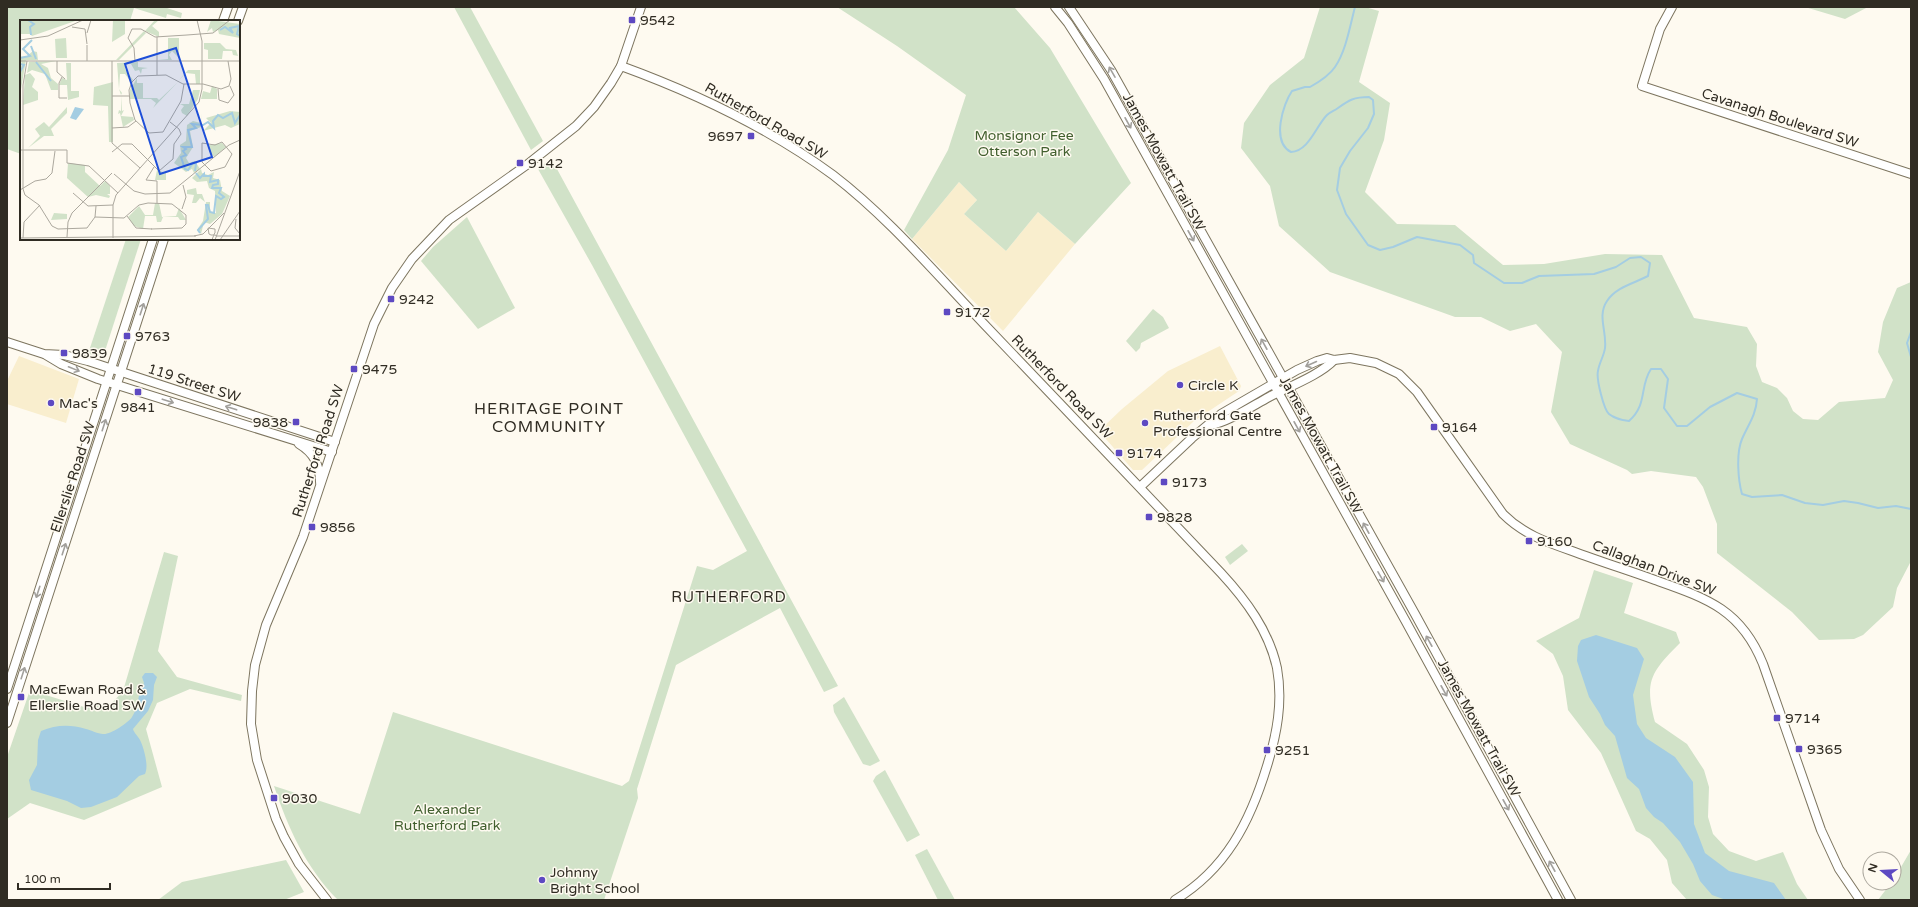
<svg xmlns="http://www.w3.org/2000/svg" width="1918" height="907" font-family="'Varela Round',sans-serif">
	<rect width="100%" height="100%" fill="#fefaf0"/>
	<g fill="#f9eece">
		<path d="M959 182 977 200 964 214 1006 251 1038 212 1075 244 1003 331 912 239Z"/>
		<path d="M1220 346 1241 386 1239 391 1194 421 1142 470H1133L1099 431 1122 409 1168 371Z"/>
		<path d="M19 356 79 379 66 423 7 404V381Z"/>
	</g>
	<g fill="#d1e2c8">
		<path d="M7 7H164L182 13 181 18 167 14 166 18 134 8 130 21H21V154L7 149Z"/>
		<path d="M454 7H470L543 141 531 150Z"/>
		<path d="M837 7H1014L1050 48 1131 183 1075 244 1038 212 1006 251 964 214 977 200 959 182 912 239 904 230 948 150 966 95 897 46Z"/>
		<path d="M1320 7H1365L1379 11 1359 82 1390 103 1384 140 1365 192 1397 224 1455 225 1503 265 1544 264 1605 254 1662 255 1694 318 1747 327 1757 344 1756 366 1762 382 1777 388 1787 398 1793 411 1803 419 1818 420 1839 402 1885 398 1893 380 1878 352 1883 322 1897 288 1911 282V561L1897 588 1893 607 1863 635 1854 639 1819 640 1792 612 1717 553V524L1703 487 1696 477 1651 471 1632 474 1627 470 1570 444 1551 412 1562 352 1536 324 1510 331 1481 317H1455L1330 272 1279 226 1270 186 1241 148 1244 123 1270 85 1304 58Z"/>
		<path d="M1805 7H1868L1845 19Z"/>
		<path d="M551 158 838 686 824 692 780 608 676 665 637 789 638 798 604 900H338C306 868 288 828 274 786L360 814 393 712 622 786 629 781 697 566 713 570 747 551 592 265 538 169Z"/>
		<path d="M467 217 515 308 478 329 421 261 433 247Z"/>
		<path d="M126 239H141L104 354 100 356 88 354Z"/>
		<path d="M1153 309 1163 317 1169 328 1141 343 1140 348 1136 352 1126 341Z"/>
		<path d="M1242 544 1248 551 1230 565 1225 557Z"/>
		<path d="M164 552 178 556 158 651 177 677 242 695 241 701 190 689 157 703 146 729 162 787 84 820 30 803 7 819V757L30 690 84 707 112 703 123 691Z"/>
		<path d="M1594 570 1633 583 1624 613 1676 632 1680 643C1651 672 1644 681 1655 722L1687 744 1704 770 1709 787 1708 817 1713 834 1729 851 1756 861 1783 852 1797 884 1808 900H1687L1672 883 1667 860 1650 839 1636 831 1601 753 1568 710 1563 676 1553 654 1536 641 1579 618Z"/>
		<path d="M844 697 880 761 870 766 863 764 834 712 833 705Z"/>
		<path d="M885 770 920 835 907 842 873 781 876 776Z"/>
		<path d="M927 849 955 900H938L915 855Z"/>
		<path d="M1911 850V900H1878L1891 883H1894V879Z"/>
		<path d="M286 860 304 892 284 900H158L182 882Z"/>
	</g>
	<g fill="#a4cde2">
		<path d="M1596 635 1637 648 1644 659 1633 695 1637 724 1646 738 1675 757 1693 782 1694 824 1705 853 1729 871 1774 883 1786 900H1726L1712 895 1700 881 1693 864 1680 842 1663 823 1654 817 1646 808 1639 789 1627 778 1615 736 1605 725 1600 714 1589 697 1577 661 1578 646 1581 640Z"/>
		<path d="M145 673H153L157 677 154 685 153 700 148 711 133 729C134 733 138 736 140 740 144 748 149 766 145 774L139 776 117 797 91 807 81 808 67 801 31 790 29 780 37 765 38 740 41 731C56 725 69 724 86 729 91 730 98 734 103 734 110 735 128 723 132 717 139 707 137 694 144 683L142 677Z"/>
	</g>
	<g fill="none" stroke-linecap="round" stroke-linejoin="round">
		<g stroke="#a4cde2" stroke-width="2">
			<path d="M1355 7C1350 26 1346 51 1335 67 1329 76 1319 82 1310 87H1305L1292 91C1283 104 1271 142 1291 152 1309 151 1316 126 1327 115 1330 112 1334 111 1338 108 1349 100 1354 97 1369 97L1373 100 1374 114 1368 128 1350 151 1340 168 1337 190 1346 214 1368 245 1380 250 1393 247 1417 237 1460 245 1473 255 1474 263 1504 283H1522L1539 276 1594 274 1616 267 1630 258 1641 257 1650 263 1648 276C1635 283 1616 287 1607 301 1597 316 1607 331 1605 348 1604 356 1599 363 1598 371 1596 379 1604 410 1609 414 1615 419 1622 420 1629 421 1648 404 1639 387 1651 369H1661L1668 379 1664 408 1677 426H1687L1710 407 1737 393 1757 399C1756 415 1748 425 1742 439 1736 453 1738 480 1742 494L1752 497 1782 495 1805 503 1823 505 1844 501 1858 503 1878 508 1896 506 1911 509"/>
			<path d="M1911 332 1907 343 1911 357"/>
		</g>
		<defs>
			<g id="secondary">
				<path d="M1055 7 1068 23 1104 79 1405 620 1558 900"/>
				<path d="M1069 7 1111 70 1415 614 1571 900"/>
				<path d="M1672 7 1660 29 1642 86 1911 174"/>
				<path d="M223 21 228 7"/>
				<path d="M238 21 243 7"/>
				<path d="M621 66C695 93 769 128 833 175 889 218 935 273 984 324 1063 407 1142 489 1221 573 1246 600 1269 631 1277 668 1283 702 1277 734 1267 766 1250 822 1226 869 1175 900"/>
				<path d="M7 342 44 354 64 355 88 361 335 442"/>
				<path d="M46 355 61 364 98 379 332 452"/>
				<path d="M1208 426C1230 421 1249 408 1269 397 1288 387 1320 375 1334 360"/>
				<path d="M299 444C314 453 320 465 320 482"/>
				<path d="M1140 487 1192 438 1221 414 1297 370 1317 361 1327 358 1334 360 1350 358 1376 363 1399 374 1417 392 1503 514C1523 534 1546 542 1572 551 1599 561 1627 570 1655 580 1706 598 1741 609 1763 664L1821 830 1839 869 1860 900"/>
				<path d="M7 689 153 239"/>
				<path d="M7 723 164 239"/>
				<path d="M327 900 299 864 284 837 276 819 257 760 251 724 252 691 255 665 266 625 303 537 374 324 392 288 412 259 449 220 528 164 576 126 594 107 611 83 621 66 641 7"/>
			</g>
		</defs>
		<use href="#secondary" stroke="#7d755f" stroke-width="10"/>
		<use href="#secondary" stroke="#fff" stroke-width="8"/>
	</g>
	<defs><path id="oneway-shaft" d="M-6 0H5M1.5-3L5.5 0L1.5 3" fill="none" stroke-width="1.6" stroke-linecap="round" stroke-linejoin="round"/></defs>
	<g stroke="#a2a09c">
		<use href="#oneway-shaft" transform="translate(1112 72) rotate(-120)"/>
		<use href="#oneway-shaft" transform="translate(1128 123) rotate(61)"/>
		<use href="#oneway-shaft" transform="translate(1191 236) rotate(61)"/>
		<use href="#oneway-shaft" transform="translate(142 309) rotate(-72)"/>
		<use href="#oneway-shaft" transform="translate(1264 344) rotate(-119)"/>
		<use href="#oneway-shaft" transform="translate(1311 364) rotate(156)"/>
		<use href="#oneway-shaft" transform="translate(74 369) rotate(22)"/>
		<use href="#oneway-shaft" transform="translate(168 401) rotate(18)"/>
		<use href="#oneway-shaft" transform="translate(231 408) rotate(-162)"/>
		<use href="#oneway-shaft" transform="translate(104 425) rotate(-72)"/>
		<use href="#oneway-shaft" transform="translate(1297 427) rotate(61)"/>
		<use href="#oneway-shaft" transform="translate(1366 528) rotate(-119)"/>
		<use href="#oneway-shaft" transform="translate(64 549) rotate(-72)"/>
		<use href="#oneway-shaft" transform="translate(1381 577) rotate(60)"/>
		<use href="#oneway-shaft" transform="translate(38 592) rotate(108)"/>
		<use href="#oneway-shaft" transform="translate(1429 641) rotate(-119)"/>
		<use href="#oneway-shaft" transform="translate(23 673) rotate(-72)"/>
		<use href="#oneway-shaft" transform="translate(1444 691) rotate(61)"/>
		<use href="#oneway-shaft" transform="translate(1506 805) rotate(61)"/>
		<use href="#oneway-shaft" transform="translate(1552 866) rotate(-119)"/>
	</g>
	<g fill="#5d49c2" stroke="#fefaf0" stroke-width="1.5">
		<rect x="628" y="16" width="8" height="8" rx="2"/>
		<rect x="747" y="132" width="8" height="8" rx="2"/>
		<rect x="516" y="159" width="8" height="8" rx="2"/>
		<rect x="387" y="295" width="8" height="8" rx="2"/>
		<rect x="943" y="308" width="8" height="8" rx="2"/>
		<rect x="123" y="332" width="8" height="8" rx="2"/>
		<rect x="60" y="349" width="8" height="8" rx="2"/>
		<rect x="350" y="365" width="8" height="8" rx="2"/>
		<circle cx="1180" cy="385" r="4"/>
		<rect x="134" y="388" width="8" height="8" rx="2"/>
		<circle cx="51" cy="403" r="4"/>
		<rect x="292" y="418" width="8" height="8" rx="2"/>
		<circle cx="1145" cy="423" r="4"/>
		<rect x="1430" y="423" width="8" height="8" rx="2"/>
		<rect x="1115" y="449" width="8" height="8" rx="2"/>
		<rect x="1160" y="478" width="8" height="8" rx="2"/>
		<rect x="1145" y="513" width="8" height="8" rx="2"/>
		<rect x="308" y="523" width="8" height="8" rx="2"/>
		<rect x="1525" y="537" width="8" height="8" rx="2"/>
		<rect x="17" y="693" width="8" height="8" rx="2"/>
		<rect x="1773" y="714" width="8" height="8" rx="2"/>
		<rect x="1795" y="745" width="8" height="8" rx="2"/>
		<rect x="1263" y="746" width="8" height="8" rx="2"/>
		<rect x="270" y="794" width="8" height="8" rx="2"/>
		<circle cx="542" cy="880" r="4"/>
	</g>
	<g text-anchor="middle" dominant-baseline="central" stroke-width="3" stroke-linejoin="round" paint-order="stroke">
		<g font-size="14" fill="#302c23" stroke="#fefaf0" text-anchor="start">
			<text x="640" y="20">9542</text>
			<text x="743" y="136" text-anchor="end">9697</text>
			<text x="528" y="163">9142</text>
			<text x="399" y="299">9242</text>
			<text x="955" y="312">9172</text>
			<text x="135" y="336">9763</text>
			<text x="72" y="353">9839</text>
			<text x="362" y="369">9475</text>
			<text x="1188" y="385">Circle K</text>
			<text x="59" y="403">Mac's</text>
			<text x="138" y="407" text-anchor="middle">9841</text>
			<text x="1153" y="415">Rutherford Gate<tspan x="1153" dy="16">Professional Centre</tspan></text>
			<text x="288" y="422" text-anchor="end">9838</text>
			<text x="1442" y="427">9164</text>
			<text x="1127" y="453">9174</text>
			<text x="1172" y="482">9173</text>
			<text x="1157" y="517">9828</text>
			<text x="320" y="527">9856</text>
			<text x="1537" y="541">9160</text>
			<text x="29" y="689">MacEwan Road &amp;<tspan x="29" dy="16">Ellerslie Road SW</tspan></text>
			<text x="1785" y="718">9714</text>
			<text x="1807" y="749">9365</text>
			<text x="1275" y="750">9251</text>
			<text x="282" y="798">9030</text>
			<text x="550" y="872">Johnny<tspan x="550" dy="16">Bright School</tspan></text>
		</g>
		<g font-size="14" fill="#302c23" stroke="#fefaf0">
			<text transform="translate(1780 118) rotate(18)">Cavanagh Boulevard SW</text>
			<text transform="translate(766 121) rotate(30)">Rutherford Road SW</text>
			<text transform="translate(1164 162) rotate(61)">James Mowatt Trail SW</text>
			<text transform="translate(194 383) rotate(18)">119 Street SW</text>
			<text transform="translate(1062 387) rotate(46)">Rutherford Road SW</text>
			<text transform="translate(1321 445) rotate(61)">James Mowatt Trail SW</text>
			<text transform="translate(318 451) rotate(-72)">Rutherford Road SW</text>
			<text transform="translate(73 477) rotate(-72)">Ellerslie Road SW</text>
			<text transform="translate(1654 568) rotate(21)">Callaghan Drive SW</text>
			<text transform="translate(1479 728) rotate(61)">James Mowatt Trail SW</text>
		</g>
		<g font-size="14" fill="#415f2e" stroke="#fefaf0">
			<text x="1024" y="135">Monsignor Fee<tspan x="1024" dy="16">Otterson Park</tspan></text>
			<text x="447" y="809">Alexander<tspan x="447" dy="16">Rutherford Park</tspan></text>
		</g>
		<g font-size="15" letter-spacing="1" fill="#302c23" stroke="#fefaf0">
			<text x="729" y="597">RUTHERFORD</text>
		</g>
		<g font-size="16" letter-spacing="1" fill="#302c23" stroke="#fefaf0">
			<text x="549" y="409">HERITAGE POINT<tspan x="549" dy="18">COMMUNITY</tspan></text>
		</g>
	</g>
	<g transform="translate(20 20)">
		<rect width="220" height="220" fill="#fefaf0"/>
		<path d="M1 0H58L12 16 10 14H1ZM93 0H105V14L92 22ZM135 0H139L132 6 139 12V17L125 11ZM191 0 220 4V18L199 14 198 10 193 12 192 8 187 12ZM124 11 126 13 99 40H96ZM46 18 47 38H36L35 19ZM148 18H159V38L152 31 149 35 152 40H138L148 39ZM184 23H200L206 29 216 30 218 36 213 35 212 31H203L202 39H188V30L184 29ZM13 31 17 32 18 40H6L0 75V48L2 45 0 37 7 36ZM36 41 21 44 28 48 31 58 38 64V70H31L25 54 12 50 7 53 9 42ZM118 42V47L128 48 122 49 121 54 119 50 115 51 111 44 106 43 105 49 113 60 111 62 105 54H100L99 69 102 73 101 75 99 69 97 43ZM46 43H51V71H59V77L48 80 47 65H39L42 58 47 60ZM168 50H180V64H176L175 54 166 53 158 61ZM10 53 15 59 12 67 18 72V80L3 85 5 55ZM117 58V63H123V78H137L139 80 158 62 133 88 136 83 131 79H110V70ZM93 62V122H89L88 86 73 85 74 67ZM192 66 197 69V79H181L183 71 190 73ZM173 70H180L178 79 167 96 162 93 161 90 164 86 160 84H169ZM102 76V91L104 90 101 96 113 97 114 100 103 107 100 93 98 94 99 90 101 91ZM47 87V93L31 109 34 116H24L8 128 20 116 15 109 24 102 29 107ZM210 91 220 92V104L211 108 205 105 183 111 191 103 186 98ZM182 93 181 107 170 111 173 127 166 138 169 143 175 141 180 149 174 153 172 149 166 152 154 143 161 133 160 125 166 121 167 105 173 101 181 103ZM202 123 206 127 194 137 190 133 189 125ZM48 143 65 145V152L80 166 85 161 90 166V174H87L90 176 89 178 76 175 68 177 47 158ZM181 149 182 153 188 155 194 152 193 158 200 160 202 171 210 176 202 194 190 204 184 202 181 214 177 210 183 201 186 182H190V193H196L195 171 189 168 187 161 177 162 172 158ZM137 150 146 153V160H135ZM176 168 177 174H182L185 182 180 178 176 183H172L174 175 167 174V170ZM135 183H139L142 197 156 196 159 188 166 200H160L158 197H143L141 202H137L136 196H125L123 209 114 206 108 197 119 186 125 195H133ZM34 193 47 194V199L31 200Z" fill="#d1e2c8"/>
		<path d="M55 87 64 89 56 100 50 98Z" fill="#a4cde2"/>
		<path fill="none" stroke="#a4cde2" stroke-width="2" d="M8 0 14 4 10 7 11 15M200 10 205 7 213 13 210 8 219 6 217 14 220 16M11 26 16 39M0 38 10 36 3 29 12 20M16 42 31 61M0 44 4 45 0 52M175 151 176 144 173 143 168 150 165 149 161 137 166 135 163 131 166 129 163 127H172L168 110 176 108 172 104 183 105 188 102 194 108 193 101 198 95 203 98 212 93 215 103 220 95M176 153 180 158 184 154V156H191L190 162 198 160V164L193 165 192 168H201L199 173 204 177 201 179 196 176 194 193 190 192 188 185H186L188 199 178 210 180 213"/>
		<path fill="none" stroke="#aca89e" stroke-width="1" d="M52 7 65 9 67 24M67 13 71 0M137 17V55M0 20 28 16 63 0M67 25V41M0 41H220M7 41 3 65V169L5 175 19 185M37 41V52L45 59M92 41V123L120 148M115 41 114 28 108 18 112 9H121L135 17 167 15 193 13 210 0M42 57 39 63V78H47M164 64 161 81 143 112 129 113 115 100 110 83 109 70 112 62 118 56 146 55 163 64H183M183 64 201 69 209 66 211 59 208 41M198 69 199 80 208 83 214 75 210 66M92 76H109M92 108 108 107 116 101M202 122 212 134 205 147 191 151 182 142V123L195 125ZM0 130H47M47 130V143M92 132 102 124H112L139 151 153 139 154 124 161 114 159 109 150 102M47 143 69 146 98 173M134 147 126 160 137 161V183M94 154 114 171 125 174 150 173 209 125 220 120M0 170 15 161 26 159 32 153 35 131M53 173 68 186 93 185M19 185 32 206 38 209 67 208 75 197 76 186M162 189 166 177 163 165M107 196 116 208 132 209M75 197 104 198 119 185 128 183 152 184 166 195V204L162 208 131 209M216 199 215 208 220 214M174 216 183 214 204 193M196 216H220M47 217 48 202 52 193 92 153M0 218 176 216M3 218 4 202 20 185M93 218V185L96 175 179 82 182 69V21L177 0M192 220 193 217 194 215V214L195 213V209L188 208 189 214 191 215H195L197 216M195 220 220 151M200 220 220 191"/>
		<path fill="#1d4ed8" fill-opacity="0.15" stroke="#1d4ed8" stroke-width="2" d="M156 28 192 137 140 154 105 44Z"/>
		<rect width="220" height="220" fill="none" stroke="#302c23" stroke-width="2"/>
	</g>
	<rect width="1918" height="907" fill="none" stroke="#302c23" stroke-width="16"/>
	<g transform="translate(1882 871) rotate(288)"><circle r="19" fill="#fefaf0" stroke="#aca89e"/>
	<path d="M0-3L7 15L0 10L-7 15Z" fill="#5d49c2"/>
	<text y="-6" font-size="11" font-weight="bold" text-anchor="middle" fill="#302c23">N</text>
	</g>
	<path d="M18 883v6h92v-6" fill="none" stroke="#302c23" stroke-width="2"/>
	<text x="24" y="883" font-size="12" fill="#302c23" stroke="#fefaf0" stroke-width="3" paint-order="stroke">100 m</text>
</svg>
